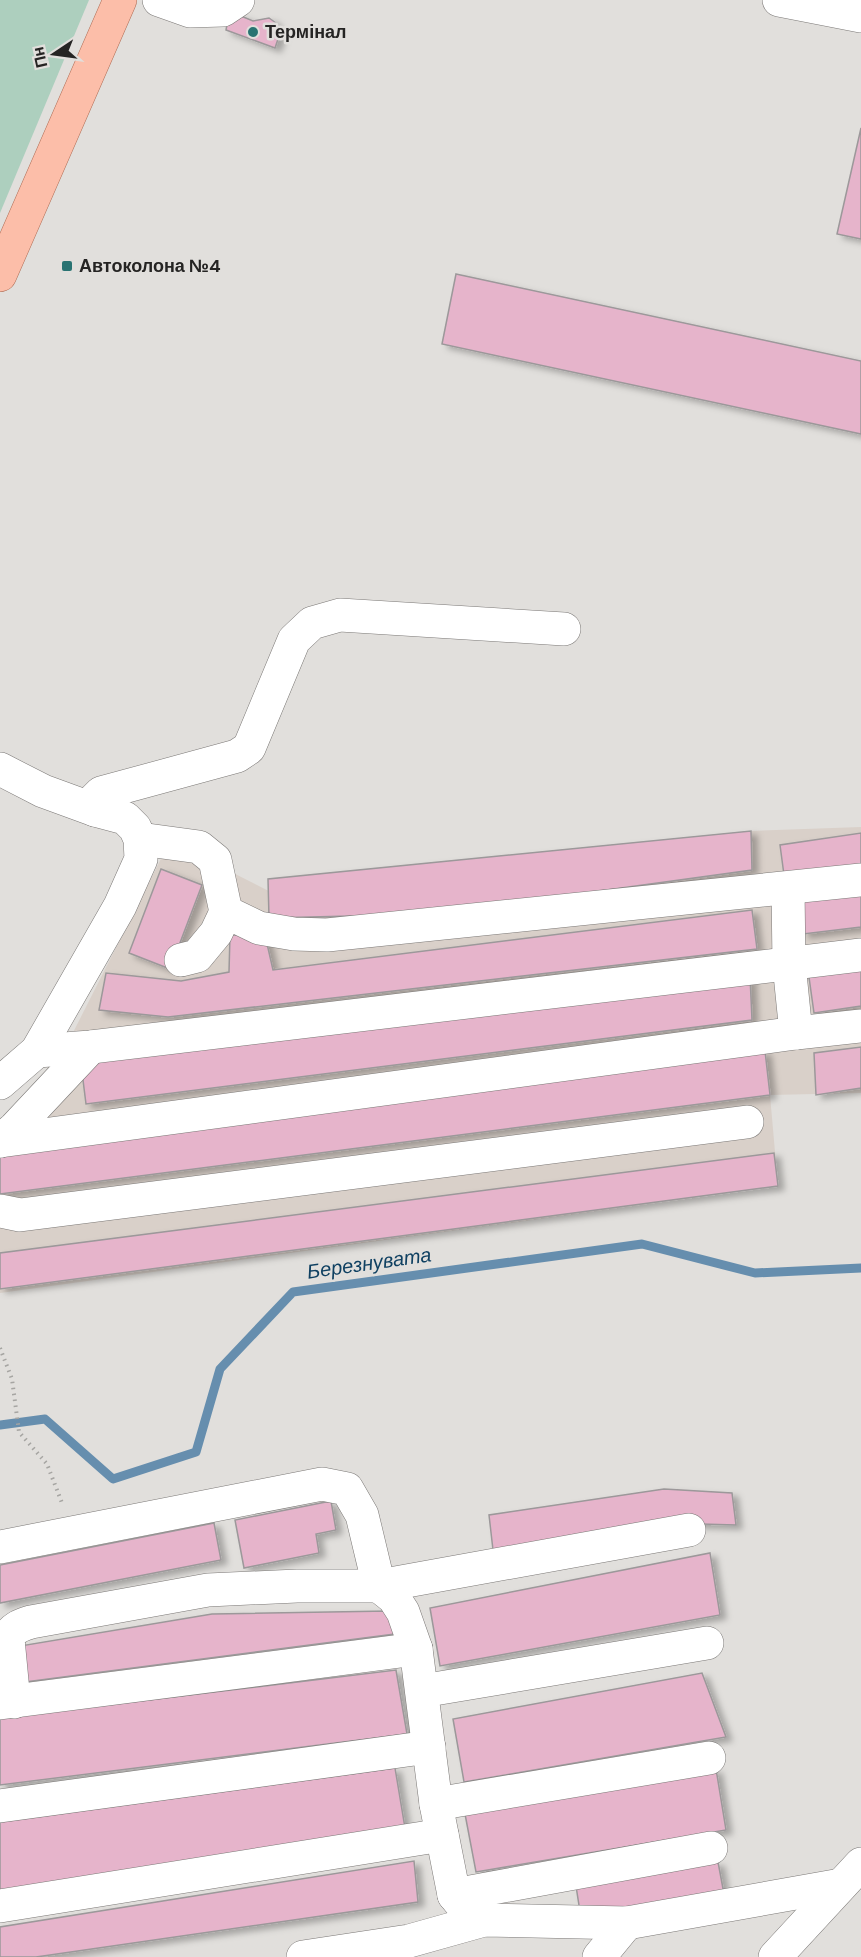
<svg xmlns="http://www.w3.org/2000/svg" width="861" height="1957" font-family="'DM Sans',sans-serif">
	<defs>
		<filter id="shadow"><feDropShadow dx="6" dy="4" stdDeviation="3" flood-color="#0004"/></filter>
	</defs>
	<rect width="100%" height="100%" fill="#e1dfdc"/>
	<path fill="#d9d0c9" d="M861 827V1093L770 1095 778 1186 0 1293V1126L50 1078 170 841 312 913 751 831Z"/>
	<path fill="#adcfbe" d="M0 0H89L0 213Z"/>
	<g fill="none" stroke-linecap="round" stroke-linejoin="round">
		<path stroke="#668eae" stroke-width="9" d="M0 1425 45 1419 113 1479 196 1452 220 1369 293 1292 642 1244 755 1273 861 1268"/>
	</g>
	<g fill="#e6b4cb" stroke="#9c989a" stroke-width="1.5" filter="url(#shadow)">
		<path d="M241 16 253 21 269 18 276 23 274 31 280 33 275 48 226 30 228 19Z"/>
		<path d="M861 128V239L837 234Z"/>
		<path d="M456 274 861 361V434L442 344Z"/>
		<path d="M751 831 752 870 433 914 269 918 268 879Z"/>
		<path d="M861 833V866L784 875 780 845Z"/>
		<path d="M161 869 202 885 170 969 129 953Z"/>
		<path d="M861 894V927L803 934 801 902Z"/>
		<path d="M752 910 757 949 168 1017 99 1010 106 973 181 981 229 972 230 935H265L273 970Z"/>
		<path d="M861 964V1006L814 1013 808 970Z"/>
		<path d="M750 976 752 1020 86 1104 81 1064Z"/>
		<path d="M861 1047V1088L816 1095 814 1053Z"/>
		<path d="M765 1051 770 1095 0 1194V1149Z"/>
		<path d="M774 1153 778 1186 0 1289V1253Z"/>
		<path d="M664 1489 732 1493 736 1525 665 1523 493 1550 489 1515Z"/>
		<path d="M331 1501 336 1530 316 1534 319 1553 244 1568 235 1520Z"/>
		<path d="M214 1523 221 1560 0 1603V1565Z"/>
		<path d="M710 1553 720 1615 440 1666 430 1608Z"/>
		<path d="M389 1611 395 1634 25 1682 20 1646 212 1614Z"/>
		<path d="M396 1670 407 1734 0 1785V1718Z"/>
		<path d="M702 1673 726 1737 464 1782 453 1719Z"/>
		<path d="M395 1768 406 1834 0 1890V1822Z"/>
		<path d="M716 1769 726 1830 476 1872 465 1814Z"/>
		<path d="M414 1861 418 1902 36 1957H0V1927Z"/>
		<path d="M718 1862 724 1894 581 1918 576 1886Z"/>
	</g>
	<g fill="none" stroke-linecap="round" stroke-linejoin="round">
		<defs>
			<g id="minor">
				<path d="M159 0 190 11 223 10 238 0"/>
				<path d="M779 0 861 16"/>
				<path d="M0 769 43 791 95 810 125 818 135 828 140 839 141 859 120 906 37 1051 0 1083"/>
				<path d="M95 810V799L101 793 237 756 249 748 294 640 312 623 340 615 564 629"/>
				<path d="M140 839 199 847 215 860 226 912"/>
				<path d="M788 889 789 964 796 1033"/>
				<path d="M181 960 197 956 216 933 226 912 259 928 294 934 327 935 861 880"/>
				<path d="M37 1051 91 1047 861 955"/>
				<path d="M0 1141 796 1033 861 1026"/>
				<path d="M0 1141 15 1128 91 1047"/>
				<path d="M0 1211 20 1215 747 1122"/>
				<path d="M0 1547 322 1484 347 1489 362 1515 379 1586 394 1598 403 1612 416 1649 436 1804 454 1895 466 1910 484 1920"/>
				<path d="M422 1691 707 1643"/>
				<path d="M14 1702 8 1639C11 1629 20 1625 31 1622L208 1590 297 1586H379L689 1530"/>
				<path d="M0 1703 416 1649"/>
				<path d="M436 1804 709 1758"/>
				<path d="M0 1806 429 1747"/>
				<path d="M454 1895 711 1848"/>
				<path d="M0 1906 442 1835"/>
				<path d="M303 1957 409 1941 484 1920 627 1923 841 1885"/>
				<path d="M599 1957 627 1923"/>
				<path d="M775 1957 861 1864"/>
			</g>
			<path id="major" d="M0 275 120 0"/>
		</defs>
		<use href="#minor" stroke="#7b7876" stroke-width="34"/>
		<use href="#major" stroke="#af6c54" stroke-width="34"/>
		<path stroke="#a6a5a2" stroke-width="4" stroke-dasharray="1.5 4.5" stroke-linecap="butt" d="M0 1348 12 1379 19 1432 47 1464 62 1503"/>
		<use href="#minor" stroke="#fff" stroke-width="33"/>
		<use href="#major" stroke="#fcbea9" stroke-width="33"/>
	</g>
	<g fill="#297372" stroke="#e1dfdc" stroke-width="2">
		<circle cx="253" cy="32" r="6"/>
		<rect x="61" y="260" width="12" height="12" rx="3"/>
	</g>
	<g text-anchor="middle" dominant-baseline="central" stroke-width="5" stroke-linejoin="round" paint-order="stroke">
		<g font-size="18" font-weight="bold" fill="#252423" stroke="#e1dfdc" text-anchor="start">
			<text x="265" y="32">Термінал</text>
			<text x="79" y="266">Автоколона №4</text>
		</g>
		<g font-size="20" font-style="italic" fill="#0f4061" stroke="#e1dfdc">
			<text transform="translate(369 1263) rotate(-8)">Березнувата</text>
		</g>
	</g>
	<g transform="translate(54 54) rotate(257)" stroke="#e1dfdc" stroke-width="4.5" paint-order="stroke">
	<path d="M0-4.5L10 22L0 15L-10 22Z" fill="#252423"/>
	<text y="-9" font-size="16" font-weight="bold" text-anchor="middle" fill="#252423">Пн</text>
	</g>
</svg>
